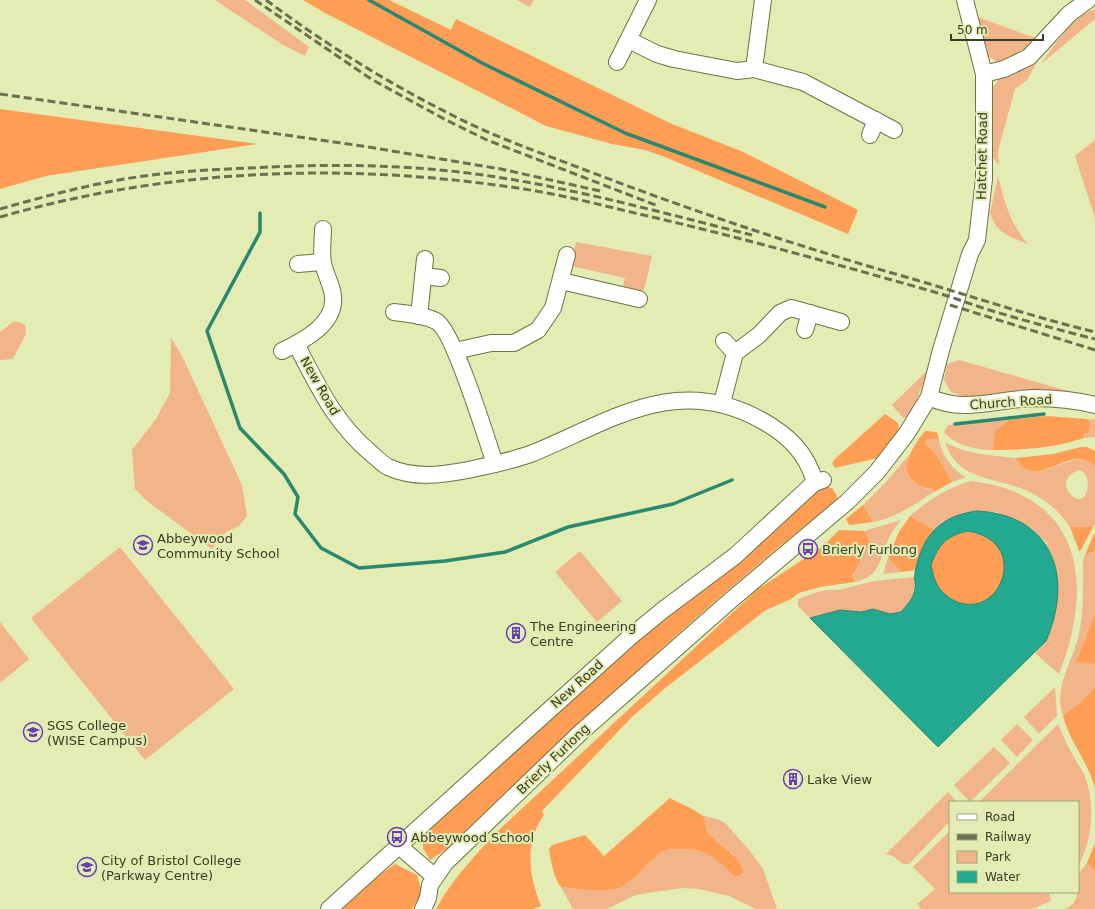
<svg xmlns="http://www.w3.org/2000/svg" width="1095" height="909" font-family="'DejaVu Sans',sans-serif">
	<rect width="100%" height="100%" fill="#e2ecb3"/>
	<g fill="#f2b58a" fill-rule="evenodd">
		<path d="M215 0H245L309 47 305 56 283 45Z"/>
		<path d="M517 0H534L530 7Z"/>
		<path d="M1095 9V19L1041 64C1053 47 1074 15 1095 9Z"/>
		<path d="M978 17 1035 38 1024 51 998 62 989 57 985 49Z"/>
		<path d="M1041 55 1027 80 1015 89 998 151 999 165 991 155 990 91 1000 78Z"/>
		<path d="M1095 140V218L1075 156Z"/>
		<path d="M998 176C1005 203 1009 222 1028 244 1010 237 996 233 990 213Z"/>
		<path d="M576 242 652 256 644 290 634 293 622 290 625 278 571 266Z"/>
		<path d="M13 322H19L25 325 26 334 13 359 0 360V332Z"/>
		<path d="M171 338 182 356 242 485 247 516 239 526 226 532 212 549 147 501 135 489 132 450 156 419 170 393Z"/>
		<path d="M959 360 1079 394 971 399 951 392 944 380 947 364Z"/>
		<path d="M929 369 910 416 903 418 892 405Z"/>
		<path d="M1087 419H1095V437L1084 438V433H1088L1091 424Z"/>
		<path d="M1009 420 995 431 993 450C977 450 954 445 944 432L948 425Z"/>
		<path d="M933 438 939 439C941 454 952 469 965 477L964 478 952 482 935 453 925 443 927 439Z"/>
		<path d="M945 442C967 455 990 455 1015 458 1020 463 1024 470 1032 471 1052 473 1067 456 1089 459L1095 466V524L1093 527H1070C1058 509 1042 497 1023 489 992 477 957 480 945 442ZM1079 470C1095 473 1088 513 1070 494 1061 484 1069 473 1079 470Z"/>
		<path d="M909 455 907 464 912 480 925 489 932 488 934 492C915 504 896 518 873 522L863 505 886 482Z"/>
		<path d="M971 481C1082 494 1095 584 1059 674L1035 653 1046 641 1053 624 1054 561 1046 542 1031 528 996 512 943 521 934 530 910 516C928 500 949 487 971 481Z"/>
		<path d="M901 520C897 525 893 530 890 536 879 556 883 576 855 582 851 568 863 552 870 541L864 531Z"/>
		<path d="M120 547 234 689 145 760 31 618Z"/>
		<path d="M580 551 622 601 597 622 555 572Z"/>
		<path d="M1095 551V613L1076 662 1095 664V687L1083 700 1063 716C1053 686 1073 663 1079 634 1084 609 1083 585 1083 560L1085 555Z"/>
		<path d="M888 558 902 572 883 574Z"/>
		<path d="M915 577C915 593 911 601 901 612L890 614 873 609 861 612 840 610 810 618 798 606V599L814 593 826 590H838L874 581Z"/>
		<path d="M0 622 29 659 0 683Z"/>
		<path d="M1055 687 1057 716 1039 734 1024 717Z"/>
		<path d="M1017 724 1033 740 1017 757 1001 740Z"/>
		<path d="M1058 724C1062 733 1066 743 1071 752 1075 760 1081 768 1085 776 1095 804 1093 840 1078 866V802H979Z"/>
		<path d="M994 747 1010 763 970 802 954 785Z"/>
		<path d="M948 792 957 802H950V821L909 864H903L893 856 886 854Z"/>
		<path d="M701 815 720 820 726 824 750 851 763 869 777 909H756L729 896 699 889 682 888 636 895 607 909H573L561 887C576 889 605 893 619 888 635 881 643 866 655 856 662 850 670 849 678 849 705 848 716 858 734 876V855C726 848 713 842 708 832 705 828 705 821 701 815Z"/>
		<path d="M950 831V892H1049L1051 901 1032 909H921L917 904 935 889 913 867Z"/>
		<path d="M1087 863 1095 871V909H1065C1083 900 1074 892 1078 877 1079 872 1084 867 1087 863Z"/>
	</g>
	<g fill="#fe9d54">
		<path d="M303 0H389L451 30 456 19 672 124 741 151 858 210 848 234 665 157 645 150 612 144 546 126 325 13Z"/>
		<path d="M0 109 257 144 46 176 0 189Z"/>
		<path d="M885 414 898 423 899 432 878 458 835 468 832 463 835 459Z"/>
		<path d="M1046 416 1087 419 1091 424 1088 433H1084V438C1055 448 1024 450 993 450L995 431 1009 420Z"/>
		<path d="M925 431 937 432 939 439H927L925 443 935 453 952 482 934 492 932 488C924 489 921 487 915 482 896 469 915 444 925 431Z"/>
		<path d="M1081 447H1087L1095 451V466C1074 444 1048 480 1026 469 1021 467 1019 462 1015 458L1053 454Z"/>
		<path d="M821 486 832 488 837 496 836 502C701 605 580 725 457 842L430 860 423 848V836L572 695Z"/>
		<path d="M863 505 873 522 849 525 846 519Z"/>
		<path d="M910 516 934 530 922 551 916 570 902 572 888 558 899 532Z"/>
		<path d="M1070 527H1093L1081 550 1079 551Z"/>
		<path d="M839 530 864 531 870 541 853 575 855 582 820 587 799 593 791 599 766 610 664 689 632 717 542 811 544 815C524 843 529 876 541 906L533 909H436C452 879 477 853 501 828L758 589 822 547Z"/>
		<path d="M967 531C1032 540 1001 622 955 601 939 593 934 582 931 565 939 544 945 537 967 531Z"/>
		<path d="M1095 533V551L1085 555 1093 536Z"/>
		<path d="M1095 613V664L1076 662Z"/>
		<path d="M1095 687V788C1088 762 1070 742 1063 716L1083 700Z"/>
		<path d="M670 798C679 803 692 808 700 814 707 819 704 828 709 834 720 848 738 852 743 872L739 876H734C716 858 705 848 678 849 670 849 662 850 656 856 643 866 635 881 619 888 605 893 576 889 561 887 553 877 551 861 549 849L552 845 585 835 604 856Z"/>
		<path d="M1095 843V871L1087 863Z"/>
		<path d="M395 864 417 875 422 893 412 909H342L381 874Z"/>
	</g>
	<path fill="#22a98f" stroke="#298870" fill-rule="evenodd" d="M977 511C1053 515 1074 577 1046 641L938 747 810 618 840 610 861 612 873 609 890 614 901 612C907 605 913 599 915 589 916 584 914 579 915 573 922 536 939 516 977 511ZM967 531C1032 540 1001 622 955 601 939 593 934 582 931 565 939 544 945 537 967 531Z"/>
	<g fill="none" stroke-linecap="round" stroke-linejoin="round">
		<g stroke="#298870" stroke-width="3.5">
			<path d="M369 0 482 63 625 133 825 207"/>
			<path d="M260 213V232L207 331 240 428 284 474 298 497 295 514 321 548 359 568 445 561 505 552 568 527 673 504 732 480"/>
			<path d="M955 424 1044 414"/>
		</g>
		<defs>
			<g id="minor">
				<path d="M629 40 657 54 674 59 737 71 754 69 803 82 894 130"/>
				<path d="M617 62 648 0"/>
				<path d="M754 69 763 0"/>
				<path d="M984 74 1004 69 1029 57 1069 14 1088 0"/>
				<path d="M870 135 876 120"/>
				<path d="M298 264 322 262"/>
				<path d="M423 276 441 278"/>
				<path d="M561 281 639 299"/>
				<path d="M394 312C408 314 424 315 436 321 453 329 487 440 495 464"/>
				<path d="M419 316 425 259"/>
				<path d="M805 330 810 313"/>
				<path d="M724 341 735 353"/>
				<path d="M296 344C318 386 335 424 373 455 378 459 382 464 388 467 414 479 441 475 468 470 490 465 512 461 533 453 611 421 676 373 761 420 788 435 806 452 815 482"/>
				<path d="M282 351C303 341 336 324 333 296 332 285 325 274 323 263 321 253 323 240 323 229"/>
				<path d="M455 351 491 343H514L538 330 553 308 567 255"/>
				<path d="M929 397C965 414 996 399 1034 398 1055 398 1075 400 1095 405"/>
				<path d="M722 403 735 353 759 335 780 313 791 308 841 322"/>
				<path d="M399 846 435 877"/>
				<path d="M329 909 630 637 663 610 735 556 814 483 823 480"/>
				<path d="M423 909 428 898 430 885 445 863 580 733 731 600 847 502 877 472 907 433 929 397 941 350 970 254 977 240 984 179V74L965 0"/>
			</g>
		</defs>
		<use href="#minor" stroke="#6c7440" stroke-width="18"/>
		<use href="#minor" stroke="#fff" stroke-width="16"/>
		<g stroke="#6b704f" stroke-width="3" stroke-dasharray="8 4" stroke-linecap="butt">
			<path d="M255 0 371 79 446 120 487 140 658 206"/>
			<path d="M266 0C324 43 386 82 450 114 494 137 541 153 588 171 695 212 803 248 913 279 974 297 1033 317 1095 332"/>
			<path d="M0 94 362 146 501 169 600 191"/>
			<path d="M0 209C39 198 79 187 119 180 162 172 206 170 249 168 322 164 395 164 468 173 564 185 658 212 752 235"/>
			<path d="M0 217C171 168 348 162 524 189 563 195 601 205 639 214 740 237 839 265 938 293 955 298 970 304 986 309 1022 320 1059 330 1095 339"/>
			<path d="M950 305 1095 350"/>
		</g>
	</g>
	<defs>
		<symbol id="school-ring" viewBox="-11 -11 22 22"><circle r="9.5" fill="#e2ecb3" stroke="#693db5" stroke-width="1.5"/><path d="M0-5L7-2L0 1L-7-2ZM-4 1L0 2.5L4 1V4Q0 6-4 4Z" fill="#693db5"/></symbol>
		<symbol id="bus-ring" viewBox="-11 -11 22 22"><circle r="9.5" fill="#e2ecb3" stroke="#693db5" stroke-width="1.5"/><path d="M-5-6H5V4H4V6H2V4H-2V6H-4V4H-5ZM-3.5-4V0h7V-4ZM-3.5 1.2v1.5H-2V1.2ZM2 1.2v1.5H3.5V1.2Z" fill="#693db5"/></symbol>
		<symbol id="building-ring" viewBox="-11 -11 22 22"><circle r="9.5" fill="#e2ecb3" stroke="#693db5" stroke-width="1.5"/><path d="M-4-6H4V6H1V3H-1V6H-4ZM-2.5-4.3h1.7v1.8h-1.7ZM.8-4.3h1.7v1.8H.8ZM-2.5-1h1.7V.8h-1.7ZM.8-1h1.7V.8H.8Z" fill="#693db5"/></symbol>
		<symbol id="university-ring" viewBox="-11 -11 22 22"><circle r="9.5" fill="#e2ecb3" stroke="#693db5" stroke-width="1.5"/><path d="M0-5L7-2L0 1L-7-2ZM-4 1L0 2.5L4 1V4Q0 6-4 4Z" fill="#693db5"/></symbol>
	</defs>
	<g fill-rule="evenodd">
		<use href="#school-ring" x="132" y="534" width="22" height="22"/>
		<use href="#bus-ring" x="797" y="538" width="22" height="22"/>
		<use href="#building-ring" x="505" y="622" width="22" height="22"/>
		<use href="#university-ring" x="22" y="721" width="22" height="22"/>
		<use href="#building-ring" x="782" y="768" width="22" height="22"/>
		<use href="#bus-ring" x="386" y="826" width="22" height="22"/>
		<use href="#university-ring" x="76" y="856" width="22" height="22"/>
	</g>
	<g text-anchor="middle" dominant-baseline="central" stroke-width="4" stroke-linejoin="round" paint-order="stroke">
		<g font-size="13" fill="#393c26" stroke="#e2ecb3">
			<text transform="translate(982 156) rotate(-89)">Hatchet Road</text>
			<text transform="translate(320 386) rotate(60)">New Road</text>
			<text transform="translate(1011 402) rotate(-4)">Church Road</text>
			<text transform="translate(577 684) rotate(-42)">New Road</text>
			<text transform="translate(553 759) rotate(-44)">Brierly Furlong</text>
		</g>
		<g font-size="13" fill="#393c26" stroke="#e2ecb3" text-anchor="start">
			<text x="157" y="538">Abbeywood<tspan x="157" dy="15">Community School</tspan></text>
			<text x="822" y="549">Brierly Furlong</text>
			<text x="530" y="626">The Engineering<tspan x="530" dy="15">Centre</tspan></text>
			<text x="47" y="725">SGS College<tspan x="47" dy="15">(WISE Campus)</tspan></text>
			<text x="807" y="779">Lake View</text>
			<text x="411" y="837">Abbeywood School</text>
			<text x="101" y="860">City of Bristol College<tspan x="101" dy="15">(Parkway Centre)</tspan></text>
		</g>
	</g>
	<rect x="949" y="801" width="130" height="92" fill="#e2ecb3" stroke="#9ea67b"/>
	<rect x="957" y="814" width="20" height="6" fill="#ffffff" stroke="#9ea67b"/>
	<text x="985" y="821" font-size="12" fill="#393c26">Road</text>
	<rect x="957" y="834" width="20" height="6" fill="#6b704f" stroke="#9ea67b"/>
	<text x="985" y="841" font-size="12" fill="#393c26">Railway</text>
	<rect x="957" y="851" width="20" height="12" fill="#f2b58a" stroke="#9ea67b"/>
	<text x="985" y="861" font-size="12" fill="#393c26">Park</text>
	<rect x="957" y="871" width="20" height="12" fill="#22a98f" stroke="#9ea67b"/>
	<text x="985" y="881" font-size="12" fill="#393c26">Water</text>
	<path d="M951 34v6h92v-6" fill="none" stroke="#393c26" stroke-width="2"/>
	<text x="957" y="34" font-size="12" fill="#393c26" stroke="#e2ecb3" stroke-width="3" paint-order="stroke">50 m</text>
</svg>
